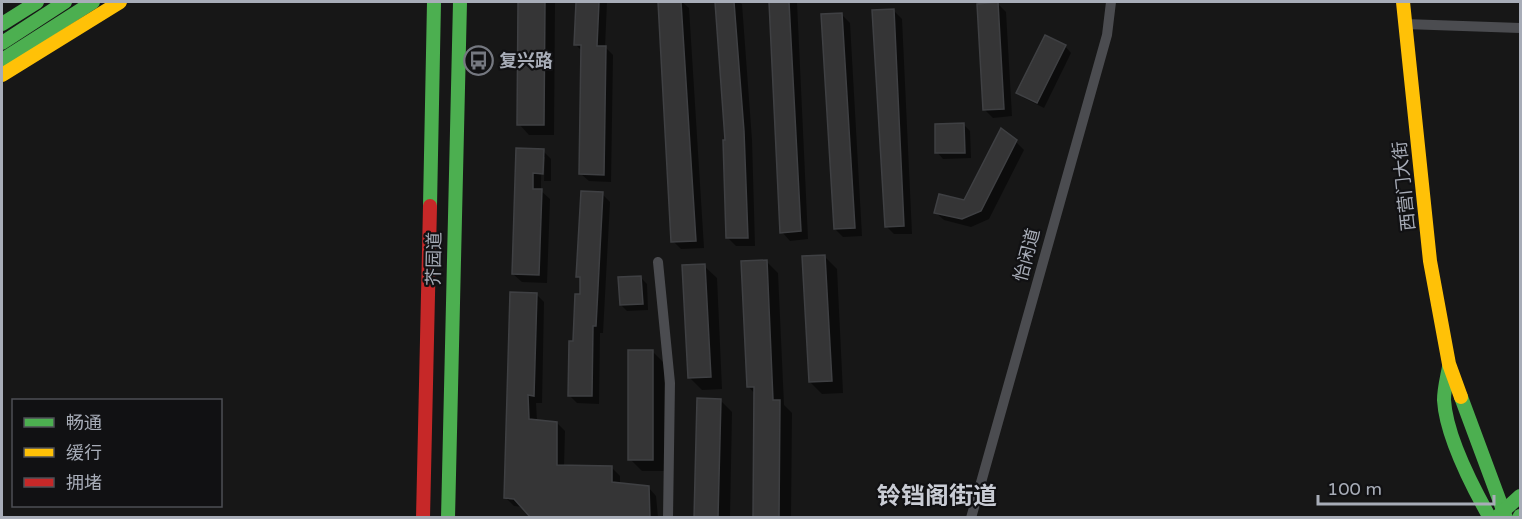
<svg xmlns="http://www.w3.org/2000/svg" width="1522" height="519" font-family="'Varela Round','Noto Sans SC',sans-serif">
	<rect width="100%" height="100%" fill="#171717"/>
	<g fill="#0007" fill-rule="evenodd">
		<path d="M520 2H555L554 135H529L519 124Z"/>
		<path d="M577 2H607L605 47 613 55 611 182 589 181 581 174 583 52 575 44Z"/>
		<path d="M660 2H682L689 8 704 248 681 249 673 241Z"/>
		<path d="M717 2H739L742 4 752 140 755 246H736L728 238 727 141Z"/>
		<path d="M770 2H797L808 239 790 241 782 232Z"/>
		<path d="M998 4 1006 12 1012 116 993 118 984 109Z"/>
		<path d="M893 10 902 19 912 234H894L886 226Z"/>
		<path d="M842 15 850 23 862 236 843 237 835 229Z"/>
		<path d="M1065 46 1071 53 1044 108 1024 98 1018 92Z"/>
		<path d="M964 125 970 131 971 158 943 159 937 152Z"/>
		<path d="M1016 142 1024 150 989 219 971 227 944 220 935 212 965 202Z"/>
		<path d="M518 150 543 151 551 159V181H541V191L550 199 547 283 522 282 513 274ZM542 157H545L544 181H541Z"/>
		<path d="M602 194 610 202 603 333H600L599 404 577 403 570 396 581 295 582 280 578 276Z"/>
		<path d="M825 257 837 269 843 393 822 394 810 382Z"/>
		<path d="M766 261 778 273 784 405 792 413 791 518H754L755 394 748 386Z"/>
		<path d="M704 266 717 278 722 389 702 390 690 378Z"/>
		<path d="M641 278 647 284 648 310 627 311 621 305Z"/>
		<path d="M536 294 544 302 542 403H536L537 421 557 423 565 431 564 466 612 468 620 476V485L648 487 656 496 658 518H533L523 507 514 506 505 497Z"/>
		<path d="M652 351 664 363V471H642L630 459Z"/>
		<path d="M720 400 732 412 730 518H696Z"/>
	</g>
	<g fill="#353536" stroke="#3f4043" stroke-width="1.5">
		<path d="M518 2H545L544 125H517Z"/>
		<path d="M576 2H599L597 46H606L604 175 579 174 581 45H574Z"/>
		<path d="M658 2H681L696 241 671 242Z"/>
		<path d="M715 2H734L744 131 748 238H726L723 140H725Z"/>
		<path d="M769 2H789L801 231 780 233Z"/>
		<path d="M998 2 1004 109 983 110 977 4Z"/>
		<path d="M894 9 904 226 885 227 872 10Z"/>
		<path d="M842 13 855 228 834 229 821 14Z"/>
		<path d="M1045 35 1066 45 1037 103 1016 93Z"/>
		<path d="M964 123 965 153H935V124Z"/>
		<path d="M1001 128 1017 140 981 211 962 219 934 213 939 194 964 200Z"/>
		<path d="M516 148 544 149 543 174 533 173V189H542L539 275 512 274Z"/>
		<path d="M581 191 603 192 596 326H593L592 396H568L569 341H573L575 294H580V277H576Z"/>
		<path d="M825 255 832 381 809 382 802 256Z"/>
		<path d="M767 260 773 400H780L779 518H753L754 387H747L741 261Z"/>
		<path d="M705 264 711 377 688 378 682 265Z"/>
		<path d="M641 276 643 304 620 305 618 277Z"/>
		<path d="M510 292 537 293 534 396 528 395 529 419 557 422V465L612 466V482L649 486 650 518H531L514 499 504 498Z"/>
		<rect x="628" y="350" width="25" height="110"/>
		<path d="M697 398 721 399 718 518H694Z"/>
	</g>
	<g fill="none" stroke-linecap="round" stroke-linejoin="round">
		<g stroke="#4b4c50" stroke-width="10">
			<path d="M1405 24 1520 28"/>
			<path d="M658 262 670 383 668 518"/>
			<path d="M971 518 1107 35 1111 2"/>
		</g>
		<g stroke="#4caf50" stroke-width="14">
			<path d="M2 24 37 2"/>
			<path d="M2 43 65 2"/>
			<path d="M2 60 93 2"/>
			<path d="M430 206 434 2"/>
			<path d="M1449 367C1447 378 1444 389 1444 400 1446 436 1472 486 1490 518"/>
			<path d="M1461 397 1506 518"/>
			<path d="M1498 516 1520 496"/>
			<path d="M448 518 460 2"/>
			<path d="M1519 518 1520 516"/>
		</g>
		<g stroke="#ffc107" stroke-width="14">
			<path d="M1403 2 1430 261 1449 364 1461 397"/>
			<path d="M2 75 120 2"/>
		</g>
		<path stroke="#c62828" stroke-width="14" d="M423 518 430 206"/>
	</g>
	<defs>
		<symbol id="bus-ring" viewBox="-11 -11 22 22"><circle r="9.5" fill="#111113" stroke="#757880" stroke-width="1.5"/><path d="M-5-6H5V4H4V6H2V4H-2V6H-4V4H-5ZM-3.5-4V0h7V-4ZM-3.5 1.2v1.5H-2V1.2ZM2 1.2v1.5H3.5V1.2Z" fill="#757880"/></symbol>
	</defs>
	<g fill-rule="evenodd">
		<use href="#bus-ring" x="462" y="44" width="33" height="33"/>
	</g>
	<g text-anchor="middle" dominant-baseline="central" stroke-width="4.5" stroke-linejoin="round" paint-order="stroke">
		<g font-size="18" font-weight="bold" fill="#a8adb8" stroke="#111113" text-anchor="start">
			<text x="499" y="61">复兴路</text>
		</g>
		<g font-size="18" fill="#a8adb8" stroke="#111113">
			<text transform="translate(1404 186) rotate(-96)">西营门大街</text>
			<text transform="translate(1027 255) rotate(-75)">怡闲道</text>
			<text transform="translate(434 259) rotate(-89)">芥园道</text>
		</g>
		<g font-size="24" font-weight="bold" fill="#c9ccd4" stroke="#111113">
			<text x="937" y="496">铃铛阁街道</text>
		</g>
	</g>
	<rect width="1522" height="519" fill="none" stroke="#a8adb8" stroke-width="6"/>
	<rect x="12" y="399" width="210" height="108" fill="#111113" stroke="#4d4f55" stroke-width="1.5"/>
	<rect x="24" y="418" width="30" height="9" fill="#4caf50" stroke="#4d4f55" stroke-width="1.5"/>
	<text x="66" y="429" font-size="18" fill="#a8adb8">畅通</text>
	<rect x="24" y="448" width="30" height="9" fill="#ffc107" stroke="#4d4f55" stroke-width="1.5"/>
	<text x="66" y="459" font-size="18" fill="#a8adb8">缓行</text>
	<rect x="24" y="478" width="30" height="9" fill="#c62828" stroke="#4d4f55" stroke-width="1.5"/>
	<text x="66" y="489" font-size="18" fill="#a8adb8">拥堵</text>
	<path d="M1318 495v9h176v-9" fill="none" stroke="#a8adb8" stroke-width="3"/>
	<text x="1327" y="495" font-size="18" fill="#a8adb8" stroke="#111113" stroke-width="4.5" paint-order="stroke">100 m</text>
</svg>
